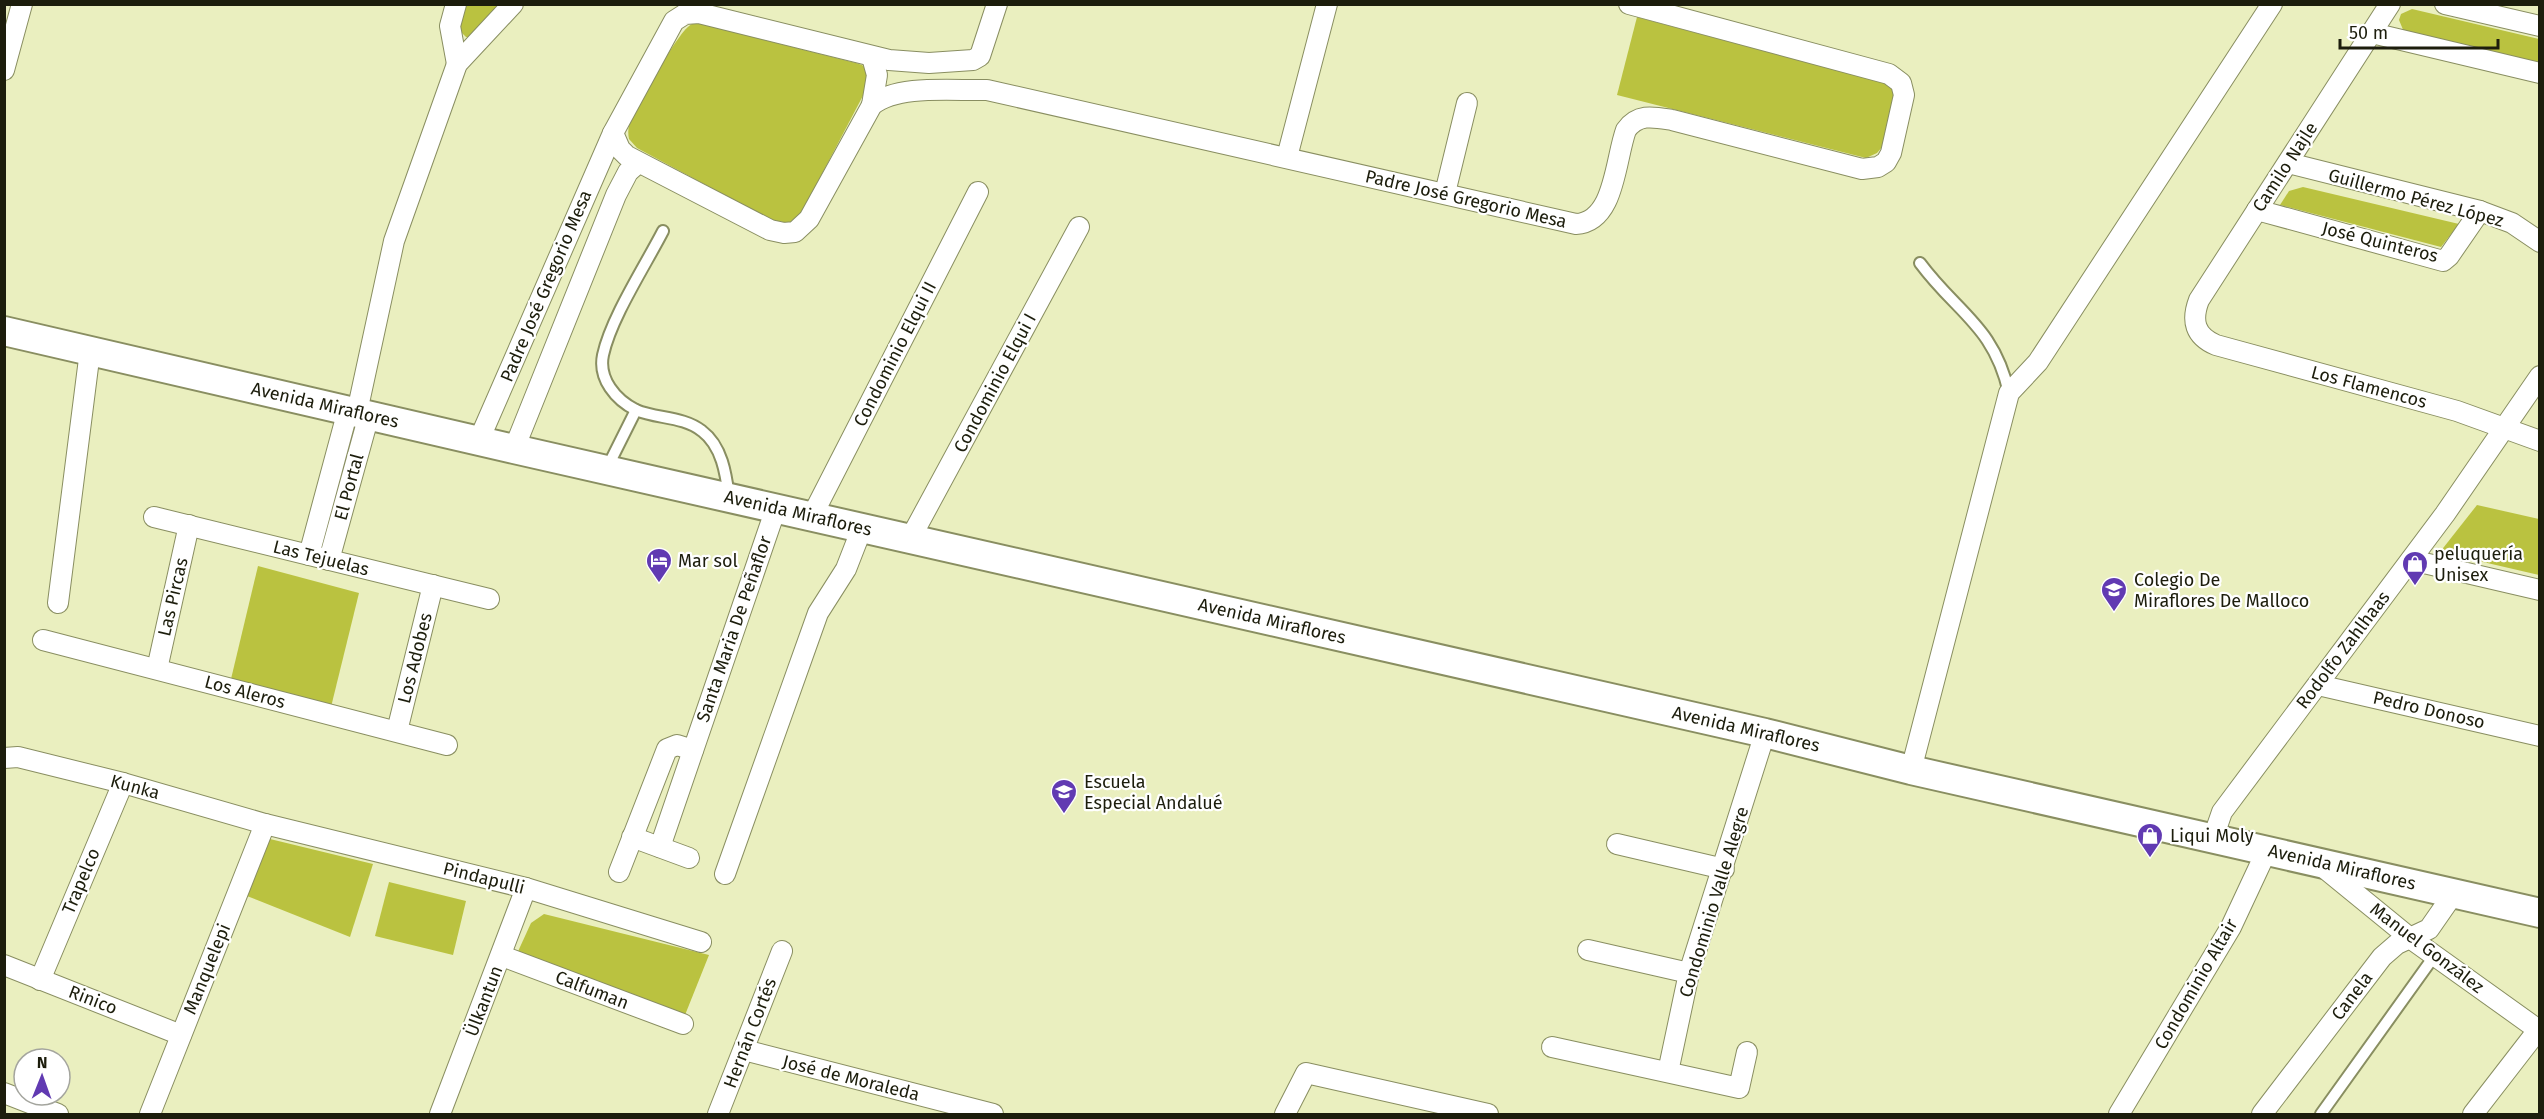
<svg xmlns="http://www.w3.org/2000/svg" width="2544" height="1119" font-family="'Fira Sans',sans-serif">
	<rect width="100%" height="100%" fill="#eaefbf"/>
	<g fill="#bac240">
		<path d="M464 5H501L470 37H466L459 30Z"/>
		<path d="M2412 9 2539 39V64L2404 32 2399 20 2401 14Z"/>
		<path d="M1637 17 1884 83 1892 89 1894 97 1883 146 1877 153 1866 158 1617 95Z"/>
		<path d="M692 24H701L856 63 862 65 869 71 867 88 802 212 789 223 771 220 637 148 629 139C628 134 628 130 629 125 636 108 678 30 692 24Z"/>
		<path d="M2303 187 2459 224 2441 247 2280 205 2289 191Z"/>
		<path d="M2477 505 2539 519V575L2440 552Z"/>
		<path d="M258 566 359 593 331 707 231 679Z"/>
		<path d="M270 839 373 864 350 937 247 896Z"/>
		<path d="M389 882 466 901 453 955 375 936Z"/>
		<path d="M544 914 709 955 683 1020 515 958 531 923Z"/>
	</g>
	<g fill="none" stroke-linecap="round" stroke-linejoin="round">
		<defs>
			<g id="lane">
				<path d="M663 231C645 266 611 318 603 355 598 379 616 400 636 410 657 419 683 416 702 431 722 446 726 474 729 497"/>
				<path d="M1920 263C1957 313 1994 326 2009 393"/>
				<path d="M606 470 636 410"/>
				<path d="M2321 1114 2435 955"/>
			</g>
			<g id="street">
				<path d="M456 4 450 26 457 64"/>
				<path d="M2390 4 2199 300C2191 321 2195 336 2216 345L2457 411 2540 441"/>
				<path d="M2445 4 2540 26"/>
				<path d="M2372 33 2540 73"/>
				<path d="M872 57 877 75 872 105"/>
				<path d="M4 70 22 4"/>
				<path d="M613 133 620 149 627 156 770 230 784 233 795 232 809 219 872 105C898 84 954 91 987 90L1576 224C1615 222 1615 160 1626 130 1638 113 1654 117 1672 120L1862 169 1878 167 1886 162 1891 153 1904 95 1901 83 1889 74 1629 4"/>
				<path d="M1287 157 1327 4"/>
				<path d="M2288 163 2480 211 2512 223 2540 242"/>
				<path d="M1445 193 1467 103"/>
				<path d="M2257 210 2443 261 2449 256 2480 211"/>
				<path d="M357 412 394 241 457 64 513 4"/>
				<path d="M479 440 613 133 674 21 685 14 699 13 889 60 929 63 973 60 980 56 997 4"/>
				<path d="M514 449 616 195 628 172 638 163"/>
				<path d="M812 516 978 192"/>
				<path d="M154 517 489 599"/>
				<path d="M910 539 1079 227"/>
				<path d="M309 555 348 410"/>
				<path d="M329 560 369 415"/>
				<path d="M2411 560 2540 590"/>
				<path d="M58 603 90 351"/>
				<path d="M43 640 447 745"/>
				<path d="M157 669 189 525"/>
				<path d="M2318 685 2540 736"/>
				<path d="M397 731 433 585"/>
				<path d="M4 758 18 757 123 783 265 824 526 888 701 942"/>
				<path d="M1911 770 2009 393 2038 362 2272 4"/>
				<path d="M632 837 689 858"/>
				<path d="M2213 838 2222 812 2445 514 2540 376"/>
				<path d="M1617 844 1724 869"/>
				<path d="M660 847 776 508"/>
				<path d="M2323 867 2410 938 2540 1031"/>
				<path d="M619 872 667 749 677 745 693 750"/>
				<path d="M725 874 818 613 846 569 862 528"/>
				<path d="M1588 950 1689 973"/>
				<path d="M502 956 683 1024"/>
				<path d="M4 965 181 1035"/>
				<path d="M40 980 123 783"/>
				<path d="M1552 1047 1739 1088 1747 1052"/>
				<path d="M744 1050 993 1114"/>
				<path d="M1668 1072 1689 973 1765 733"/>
				<path d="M4 1093 58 1114"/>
				<path d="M150 1114 265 824"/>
				<path d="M440 1114 526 888"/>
				<path d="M718 1114 782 951"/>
				<path d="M1285 1114 1306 1073 1488 1114"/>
				<path d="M2119 1114 2231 927 2267 850"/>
				<path d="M2262 1114 2382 957 2397 944 2429 929 2454 893"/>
				<path d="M2473 1114 2538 1030"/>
			</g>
			<path id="secondary" d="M4 331 514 449 1765 733 1911 770 2540 913"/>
		</defs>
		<use href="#lane" stroke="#898e61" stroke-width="14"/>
		<use href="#street" stroke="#898e61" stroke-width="22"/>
		<use href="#secondary" stroke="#898e61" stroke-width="32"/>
		<use href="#lane" stroke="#fff" stroke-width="10"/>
		<use href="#street" stroke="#fff" stroke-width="20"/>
		<use href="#secondary" stroke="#fff" stroke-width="28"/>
	</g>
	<defs>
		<symbol id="hotel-pin" viewBox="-11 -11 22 30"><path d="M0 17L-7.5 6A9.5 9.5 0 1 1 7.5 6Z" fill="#613ab2" stroke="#fff"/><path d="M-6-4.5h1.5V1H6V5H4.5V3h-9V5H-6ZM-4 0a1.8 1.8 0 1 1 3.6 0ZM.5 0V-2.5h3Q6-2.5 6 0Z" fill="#fff"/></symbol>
		<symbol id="shop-pin" viewBox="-11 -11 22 30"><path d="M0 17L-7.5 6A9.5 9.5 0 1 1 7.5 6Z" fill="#613ab2" stroke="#fff"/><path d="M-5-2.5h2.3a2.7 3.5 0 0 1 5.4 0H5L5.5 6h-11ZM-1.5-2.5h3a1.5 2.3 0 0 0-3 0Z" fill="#fff"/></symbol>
		<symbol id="school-pin" viewBox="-11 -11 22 30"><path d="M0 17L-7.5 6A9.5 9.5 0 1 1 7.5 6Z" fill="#613ab2" stroke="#fff"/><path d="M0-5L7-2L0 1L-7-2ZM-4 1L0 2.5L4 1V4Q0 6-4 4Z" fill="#fff"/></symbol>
	</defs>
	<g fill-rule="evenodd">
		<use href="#hotel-pin" x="644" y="546" width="30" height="40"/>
		<use href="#shop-pin" x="2400" y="549" width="30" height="40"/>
		<use href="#school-pin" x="2099" y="575" width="30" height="40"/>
		<use href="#school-pin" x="1049" y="777" width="30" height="40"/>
		<use href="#shop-pin" x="2135" y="821" width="30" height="40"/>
	</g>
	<g text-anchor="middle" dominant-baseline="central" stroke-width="4.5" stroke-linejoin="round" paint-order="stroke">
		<g font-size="18" fill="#1c1d0c" stroke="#fff">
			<text transform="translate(2285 167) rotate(-57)">Camilo Najle</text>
			<text transform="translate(2416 198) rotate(15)">Guillermo Pérez López</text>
			<text transform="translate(1466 199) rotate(13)">Padre José Gregorio Mesa</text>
			<text transform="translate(2380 242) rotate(14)">José Quinteros</text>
			<text transform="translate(546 286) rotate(-67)">Padre José Gregorio Mesa</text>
			<text transform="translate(895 354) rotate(-63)">Condominio Elqui II</text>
			<text transform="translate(995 383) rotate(-62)">Condominio Elqui I</text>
			<text transform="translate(2369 387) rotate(15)">Los Flamencos</text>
			<text transform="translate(325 405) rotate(13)">Avenida Miraflores</text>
			<text transform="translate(349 487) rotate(-75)">El Portal</text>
			<text transform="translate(798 513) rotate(13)">Avenida Miraflores</text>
			<text transform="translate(321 558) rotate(14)">Las Tejuelas</text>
			<text transform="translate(173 597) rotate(-77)">Las Pircas</text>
			<text transform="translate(1272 621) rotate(13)">Avenida Miraflores</text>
			<text transform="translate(734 629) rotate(-71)">Santa Maria De Peñaflor</text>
			<text transform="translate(2343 650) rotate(-53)">Rodolfo Zahlhaas</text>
			<text transform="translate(415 658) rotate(-76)">Los Adobes</text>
			<text transform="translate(245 692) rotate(15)">Los Aleros</text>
			<text transform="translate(2429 710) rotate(13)">Pedro Donoso</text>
			<text transform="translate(1746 729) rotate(13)">Avenida Miraflores</text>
			<text transform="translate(135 787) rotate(15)">Kunka</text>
			<text transform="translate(2342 867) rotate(13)">Avenida Miraflores</text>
			<text transform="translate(484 878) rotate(14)">Pindapulli</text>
			<text transform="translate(81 881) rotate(-67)">Trapelco</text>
			<text transform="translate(1714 902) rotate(-73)">Condominio Valle Alegre</text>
			<text transform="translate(2427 948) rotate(37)">Manuel González</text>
			<text transform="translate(207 969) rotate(-68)">Manquelepi</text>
			<text transform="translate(2196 984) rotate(-60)">Condominio Altair</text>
			<text transform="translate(592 990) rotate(21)">Calfuman</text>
			<text transform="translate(2352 996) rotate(-53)">Canela</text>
			<text transform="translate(93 1000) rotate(21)">Rinico</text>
			<text transform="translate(484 1001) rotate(-69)">Ülkantun</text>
			<text transform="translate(750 1033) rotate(-69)">Hernán Cortés</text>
			<text transform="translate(851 1078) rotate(14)">José de Moraleda</text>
		</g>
		<g font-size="18" fill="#1c1d0c" stroke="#fff" text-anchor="start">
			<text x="2434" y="554">peluquería<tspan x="2434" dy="21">Unisex</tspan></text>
			<text x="678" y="561">Mar sol</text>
			<text x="2134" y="580">Colegio De<tspan x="2134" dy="21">Miraflores De Malloco</tspan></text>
			<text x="1084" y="782">Escuela<tspan x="1084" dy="21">Especial Andalué</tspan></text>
			<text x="2170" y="836">Liqui Moly</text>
		</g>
	</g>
	<rect width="2544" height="1119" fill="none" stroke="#1c1d0c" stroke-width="12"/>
	<g transform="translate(42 1077) rotate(1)"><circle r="28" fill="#ffffff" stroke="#a4a59e" stroke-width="1.5"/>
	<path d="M0-4.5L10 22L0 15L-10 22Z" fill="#613ab2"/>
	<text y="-9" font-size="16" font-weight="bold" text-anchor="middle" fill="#1c1d0c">N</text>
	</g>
	<path d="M2340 39v9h158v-9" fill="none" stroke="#1c1d0c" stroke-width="3"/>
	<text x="2349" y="39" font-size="18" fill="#1c1d0c" stroke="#ffffff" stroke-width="4.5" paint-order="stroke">50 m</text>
</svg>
